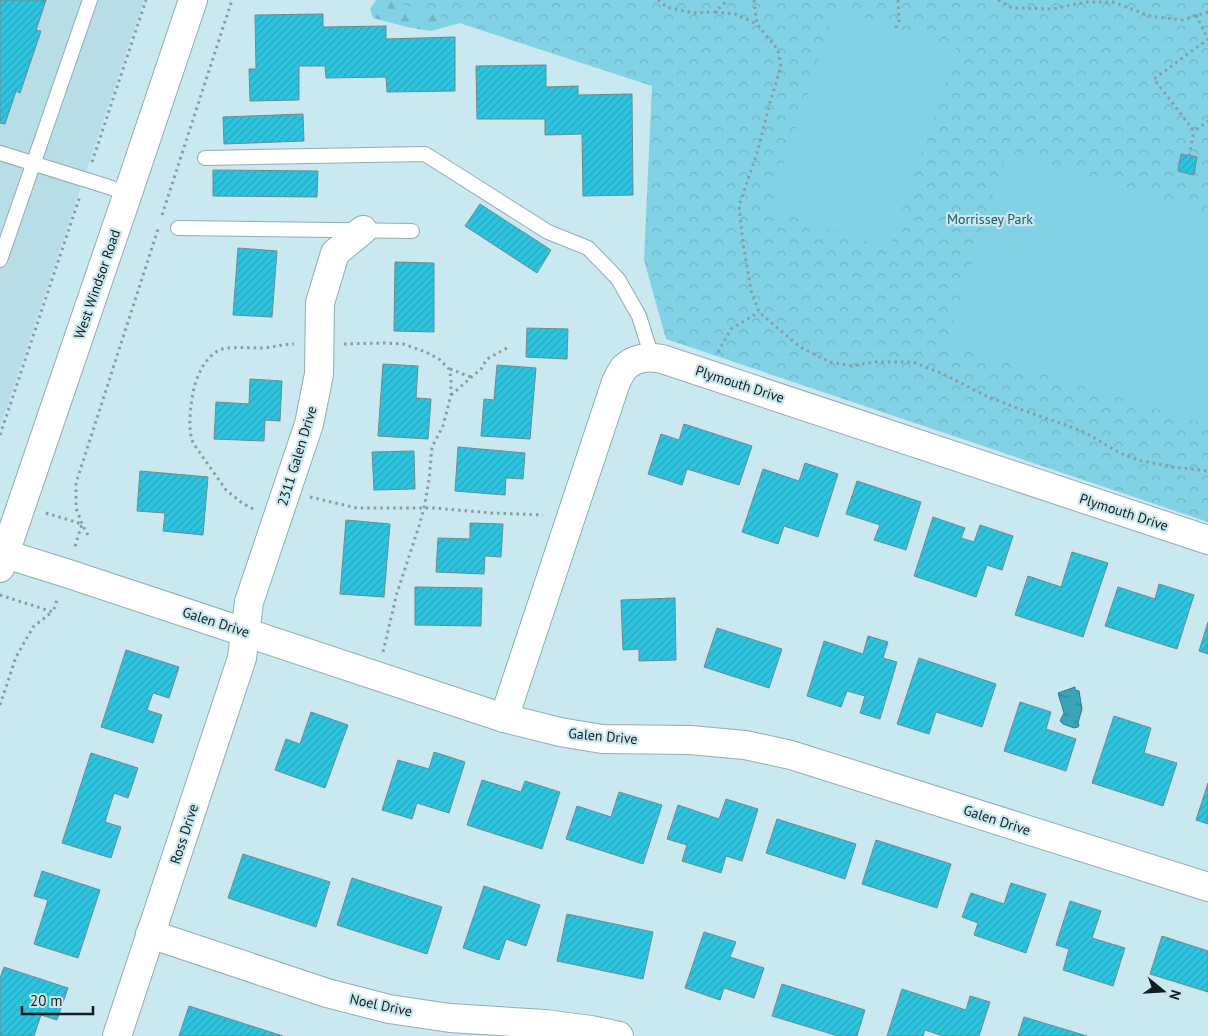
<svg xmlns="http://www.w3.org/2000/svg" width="1208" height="1036" font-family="'PT Sans',sans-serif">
	<defs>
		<pattern id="forest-firs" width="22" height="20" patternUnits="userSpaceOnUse" patternTransform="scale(1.25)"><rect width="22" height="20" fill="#81d2e4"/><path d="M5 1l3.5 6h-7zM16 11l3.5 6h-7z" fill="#6eb4c3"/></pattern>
		<pattern id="park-crowns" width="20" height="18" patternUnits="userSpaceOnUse" patternTransform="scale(1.25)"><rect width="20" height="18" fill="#81d2e4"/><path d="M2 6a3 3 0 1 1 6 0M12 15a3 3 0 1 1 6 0" fill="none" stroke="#6eb4c3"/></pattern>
		<pattern id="water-ripples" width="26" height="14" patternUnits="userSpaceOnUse" patternTransform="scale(1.25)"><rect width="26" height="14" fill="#3aa4b9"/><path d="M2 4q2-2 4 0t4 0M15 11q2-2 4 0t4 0" fill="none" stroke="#2f8596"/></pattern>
		<pattern id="building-hatch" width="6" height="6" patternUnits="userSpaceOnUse" patternTransform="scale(1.25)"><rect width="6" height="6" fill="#2dc4df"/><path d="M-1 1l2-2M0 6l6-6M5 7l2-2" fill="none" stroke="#27a8bf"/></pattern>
	</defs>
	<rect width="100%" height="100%" fill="#cae8ef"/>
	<path fill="#b7dde6" d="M0 0H144L0 427Z"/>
	<path fill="url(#forest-firs)" d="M376 0H495L467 21 431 31 407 27 373 18 370 9Z"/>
	<path fill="url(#park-crowns)" d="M389 0H1208V522L666 339 644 260 652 86Z"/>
	<g fill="#81d2e4">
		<path d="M836 8 957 49 889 249 769 209Z"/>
		<path d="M1007 151 1208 214V425L946 344Z"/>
	</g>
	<path fill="url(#water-ripples)" stroke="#2e7c8b" d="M1075 687V690L1079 691 1082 709 1078 723 1079 725 1078 727 1074 728 1063 724 1060 721 1064 713 1058 693Z"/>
	<g fill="url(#building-hatch)" stroke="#6e8a91">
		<path d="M0 0H46L36 30 41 31 20 93 16 91 5 124 0 123Z"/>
		<path d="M323 14V27L386 26V39L455 37V91L387 92 386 77 326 78 325 66H299V100L250 101 249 69H256L255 15Z"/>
		<path d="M546 65V87L578 86V95L632 94 633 195 583 196 582 134 545 135V119H477L476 66Z"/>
		<path d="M303 114 304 141 224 144 223 117Z"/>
		<path d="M1181 154 1197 157 1194 175 1178 171Z"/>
		<path d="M213 170 318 171 317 197 213 196Z"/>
		<path d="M480 204 551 250 537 273 465 226Z"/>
		<path d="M238 248 277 251 272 317 233 315Z"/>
		<path d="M395 262 434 263V332L394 331Z"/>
		<path d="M527 328 568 329 567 359 526 357Z"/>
		<path d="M383 364 418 366 416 398 431 399 428 439 378 436Z"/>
		<path d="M497 365 536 368 530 439 481 436 484 399 494 400Z"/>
		<path d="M250 379 282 381 280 421 265 420 264 441 214 439 216 402 249 404Z"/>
		<path d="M684 424 752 446 739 485 687 469 682 485 648 474 661 434 679 440Z"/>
		<path d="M458 447 525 453 523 479 506 478 505 495 455 491Z"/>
		<path d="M414 451 415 489 374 490 372 452Z"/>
		<path d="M805 463 838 474 818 537 784 526 778 544 742 532 763 469 799 481Z"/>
		<path d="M140 471 208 477 203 535 163 531 165 513 137 511Z"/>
		<path d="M857 481 921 502 906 550 874 540 880 525 846 514Z"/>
		<path d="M933 517 965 528 961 538 974 542 980 525 1013 536 1002 570 987 565 976 597 914 576Z"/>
		<path d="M346 520 390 524 384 597 340 594Z"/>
		<path d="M470 523 503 524 501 557 485 556 484 574 436 572 438 538 470 539Z"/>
		<path d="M1072 552 1108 563 1083 637 1015 615 1028 576 1061 587Z"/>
		<path d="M1159 584 1194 595 1177 649 1105 626 1118 587 1155 599Z"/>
		<path d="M415 587 482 588 481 626 415 625Z"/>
		<path d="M675 598 676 660 639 661V649L623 650 621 600Z"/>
		<path d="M1208 622V654L1199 651Z"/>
		<path d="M717 628 782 649 769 688 704 667Z"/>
		<path d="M868 636 888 642 883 658 897 662 880 719 860 713 865 696 847 691 841 707 807 696 824 641 863 654Z"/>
		<path d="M126 650 179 667 169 698 153 693 147 710 162 715 153 743 101 727Z"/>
		<path d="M919 658 996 684 982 727 936 712 929 734 897 724Z"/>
		<path d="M1020 702 1051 712 1046 729 1076 739 1066 771 1004 751Z"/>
		<path d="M311 712 348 725 325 788 275 770 286 739 300 744Z"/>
		<path d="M1114 716 1151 728 1144 753 1177 763 1163 806 1092 783Z"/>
		<path d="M434 752 465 762 449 813 417 803 412 819 382 810 398 760 429 769Z"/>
		<path d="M91 753 138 768 128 798 114 793 105 822 121 827 111 858 62 843Z"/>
		<path d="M482 780 521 792 525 781 560 792 542 849 467 825Z"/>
		<path d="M1208 783V824L1196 820Z"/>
		<path d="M619 792 662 805 643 864 566 839 577 806 611 817Z"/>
		<path d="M726 799 758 809 742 861 726 856 721 873 682 861 687 845 667 839 678 805 719 819Z"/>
		<path d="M777 819 856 844 845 879 766 853Z"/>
		<path d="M876 840 951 864 937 908 862 884Z"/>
		<path d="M243 854 330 882 316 927 228 898Z"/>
		<path d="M42 871 100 890 78 958 34 944 48 900 34 896Z"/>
		<path d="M352 878 442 907 427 954 337 925Z"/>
		<path d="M1011 883 1046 894 1026 953 974 935 978 923 962 917 971 893 1004 904Z"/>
		<path d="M484 886 540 905 526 946 506 939 499 960 463 948Z"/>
		<path d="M1070 901 1101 911 1092 938 1125 948 1113 986 1063 970 1069 949 1056 945Z"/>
		<path d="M567 914 653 932 643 979 557 961Z"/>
		<path d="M704 932 736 942 730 957 764 968 754 998 724 988 720 1000 685 988Z"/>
		<path d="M1162 936 1208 951V992L1150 974Z"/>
		<path d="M4 967 68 988 57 1020 41 1015 34 1036H0V978Z"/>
		<path d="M782 984 865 1010 857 1036H838L772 1016Z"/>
		<path d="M902 989 966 1010 970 996 990 1002 979 1036H943L925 1030 923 1036H887Z"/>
		<path d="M189 1006 283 1036H179Z"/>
		<path d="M1024 1017 1087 1036H1018Z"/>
	</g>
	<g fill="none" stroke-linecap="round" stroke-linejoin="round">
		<defs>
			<g id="service">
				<path d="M0 153 128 193"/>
				<path d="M205 158 425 154 548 232 588 248 618 279 639 316 652 357"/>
				<path d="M178 228 412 231"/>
				<path d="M0 260 90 0"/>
			</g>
			<g id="minor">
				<path d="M5 554 66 573 504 718 560 732 602 739 690 740 745 745 791 755 1208 887"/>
				<path d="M504 718 616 382C618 378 621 372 624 368 634 358 649 356 662 359L1208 540"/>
				<path d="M150 934 327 993 389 1009 450 1018 545 1024 591 1030 619 1036"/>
				<path d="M117 1036 242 658 249 602 309 424 319 374 320 303 335 253 363 230"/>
			</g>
			<path id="secondary" d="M0 568 128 193 193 0"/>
		</defs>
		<use href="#service" stroke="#91adb4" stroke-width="16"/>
		<use href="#minor" stroke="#91adb4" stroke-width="30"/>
		<use href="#secondary" stroke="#91adb4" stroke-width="30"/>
		<g stroke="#869ca2" stroke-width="3" stroke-dasharray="2.5 4" stroke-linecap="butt">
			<path d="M658 0 667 7 693 13 715 12 728 0"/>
			<path d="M754 0 757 24 778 50 781 66 769 106 758 150 739 206 743 243 751 290 759 312 800 347 830 362 852 366 875 362H913L943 374 984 395 1022 410 1060 423 1086 433 1120 453 1138 460 1173 467 1208 471"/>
			<path d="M998 0 1012 8 1053 9 1085 2H1113L1150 16 1182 20 1208 12"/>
			<path d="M715 12 735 14 757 24"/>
			<path d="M1196 15 1208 39 1154 79 1194 131 1208 121"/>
			<path d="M896 28 899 21 898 0"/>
			<path d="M1189 156 1194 131"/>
			<path d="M92 162 146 0"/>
			<path d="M162 215 232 0"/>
			<path d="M344 344 385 343 403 344 426 352 439 359 449 369 451 378V395L443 426 432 447 429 480 424 508 419 526 397 593 383 652"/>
			<path d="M718 352 731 329 759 312"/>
			<path d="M450 369 471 377"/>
			<path d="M451 395 481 369 487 359 507 348"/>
			<path d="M0 435 80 196"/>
			<path d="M310 497 357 508H435L491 513 543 515"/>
			<path d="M253 509 242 503 226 490 193 443C188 428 190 414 192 398 195 378 206 350 228 348 240 347 252 348 263 348 274 347 284 344 294 344"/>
			<path d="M46 513 82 524 74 549"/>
			<path d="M88 535 82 524 76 508V483L158 229"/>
			<path d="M0 595 53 612 58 597"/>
			<path d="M0 705 16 657 33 627 52 612"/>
		</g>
		<use href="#service" stroke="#fff" stroke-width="14"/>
		<use href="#minor" stroke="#fff" stroke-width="28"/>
		<use href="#secondary" stroke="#fff" stroke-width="28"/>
	</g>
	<g text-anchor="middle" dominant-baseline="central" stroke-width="4.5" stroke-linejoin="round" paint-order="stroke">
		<g font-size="14" fill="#1f5965" stroke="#cae8ef">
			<text x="990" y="219">Morrissey Park</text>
		</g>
		<g font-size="14" fill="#121d1f" stroke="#cae8ef">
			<text transform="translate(97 284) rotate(-71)">West Windsor Road</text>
			<text transform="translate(740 384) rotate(18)">Plymouth Drive</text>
			<text transform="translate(297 456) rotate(-73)">2311 Galen Drive</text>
			<text transform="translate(1124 512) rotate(18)">Plymouth Drive</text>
			<text transform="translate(216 622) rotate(18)">Galen Drive</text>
			<text transform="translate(603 736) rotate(5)">Galen Drive</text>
			<text transform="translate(997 820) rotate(18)">Galen Drive</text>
			<text transform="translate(184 834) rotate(-72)">Ross Drive</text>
			<text transform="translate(381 1005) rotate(12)">Noel Drive</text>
		</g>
	</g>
	<g transform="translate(1163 991) rotate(108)" stroke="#cae8ef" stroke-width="4" paint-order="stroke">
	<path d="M0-4L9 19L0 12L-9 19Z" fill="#121d1f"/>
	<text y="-8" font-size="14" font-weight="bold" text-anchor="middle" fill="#121d1f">N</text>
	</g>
	<path d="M22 1006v8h71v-8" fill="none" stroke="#121d1f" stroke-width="2.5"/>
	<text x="30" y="1006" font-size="15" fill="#121d1f" stroke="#cae8ef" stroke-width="4" paint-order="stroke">20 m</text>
</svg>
